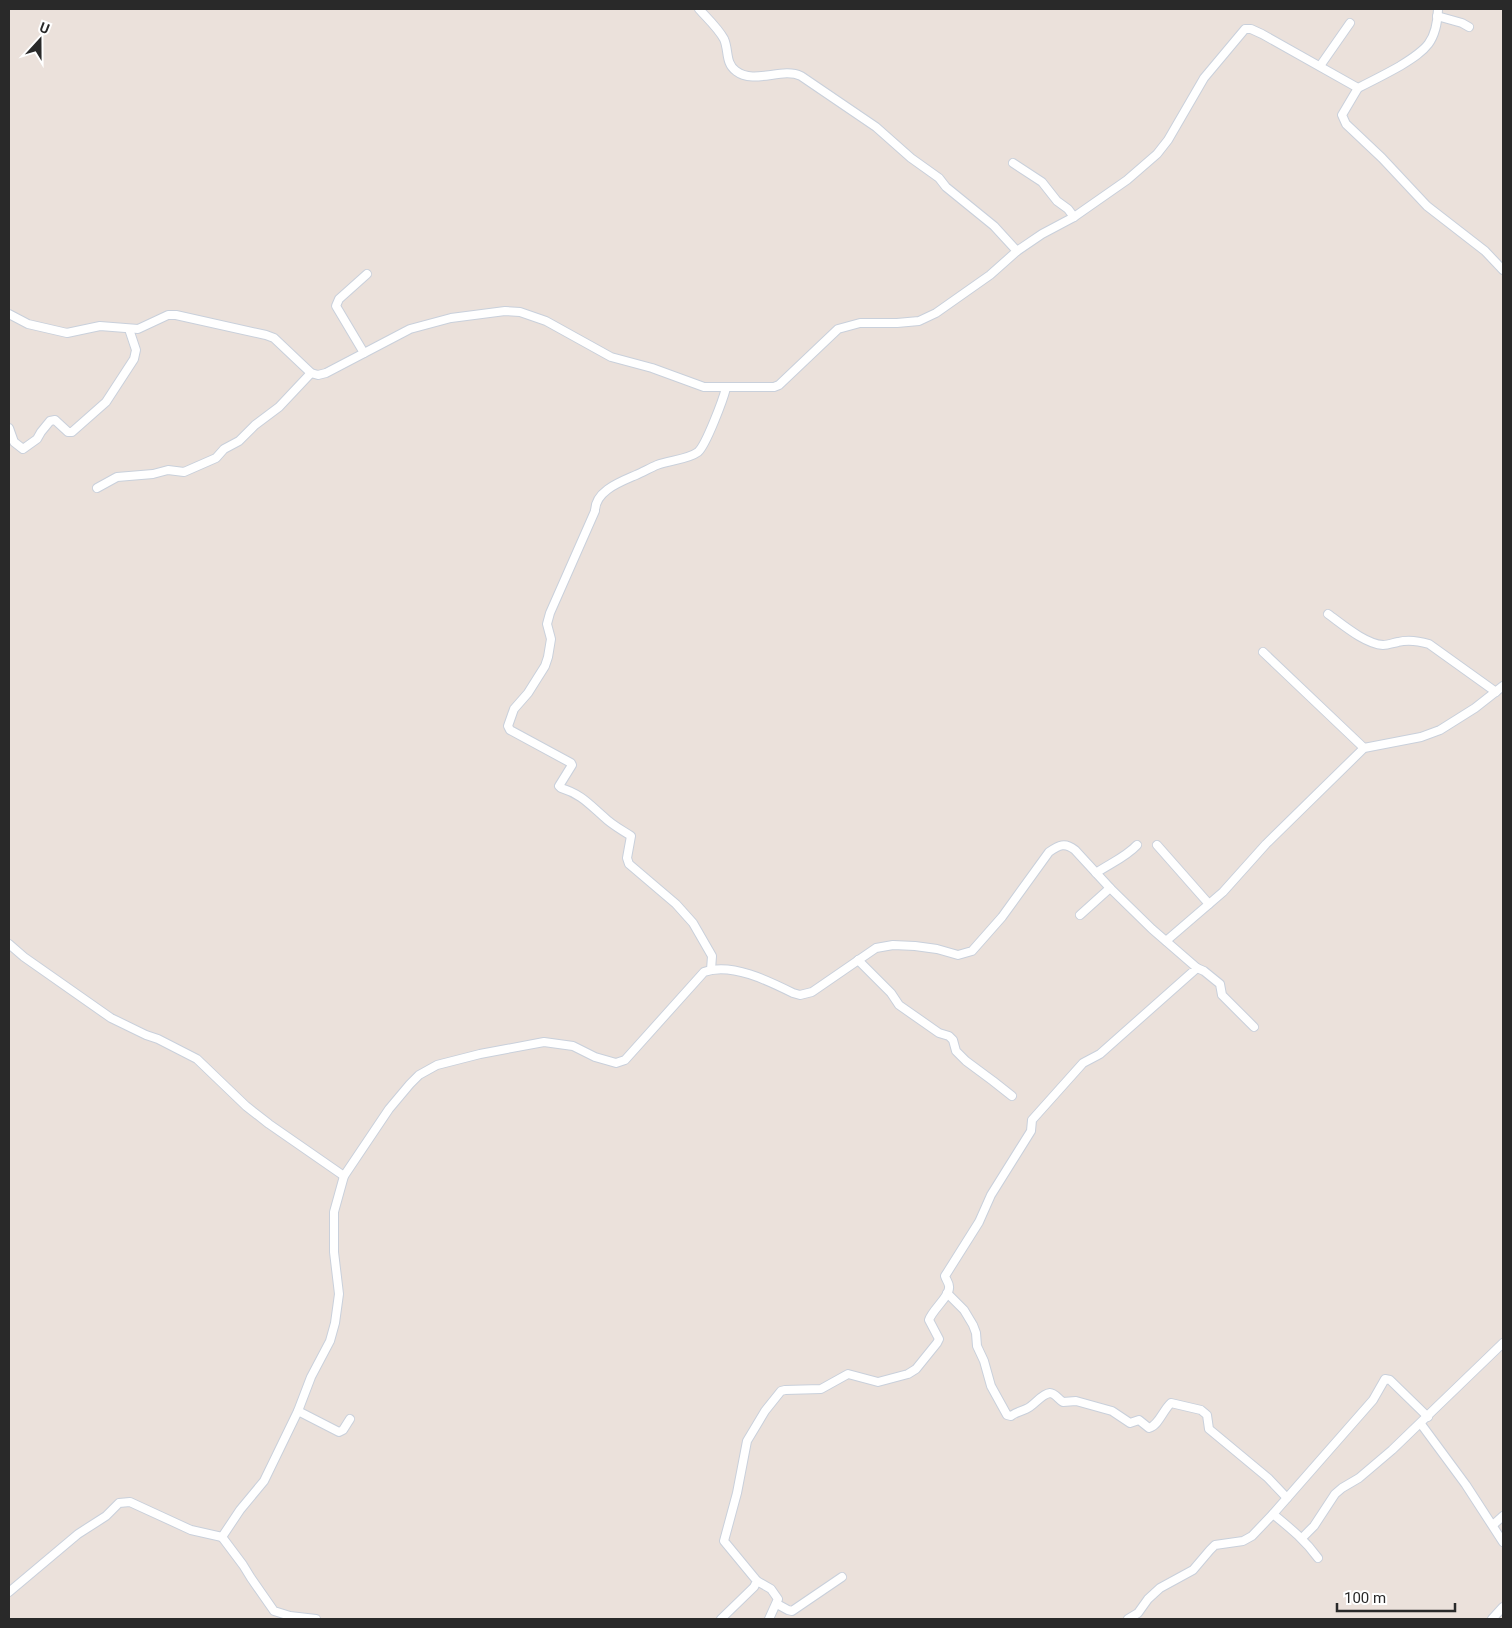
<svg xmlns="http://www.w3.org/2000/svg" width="1512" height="1628" font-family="Roboto,sans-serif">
	<rect width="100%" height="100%" fill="#ebe1db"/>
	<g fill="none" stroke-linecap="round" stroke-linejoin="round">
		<defs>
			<g id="street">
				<path d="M699 9C707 18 718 28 724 39 729 50 725 63 736 71 754 85 782 67 801 76L876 127 911 158 939 178 946 187 994 226 1017 251"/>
				<path d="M1437 16 1462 23 1469 27"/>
				<path d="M1320 66 1350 23"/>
				<path d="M1358 88 1342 115 1346 124 1382 158 1427 206 1485 251 1503 270"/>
				<path d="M1013 163 1042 182 1057 201 1068 209 1074 217"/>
				<path d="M9 314 28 324 67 333 100 326 138 329 168 315H176L266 335 274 338 311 373 318 375 326 373 410 329 451 318 505 311 520 312 546 321 611 357 652 368 704 387H774L779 385 838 329 860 323H897L919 321 936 313 990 275 1017 251 1042 234 1074 217 1127 180 1157 154 1168 140 1204 78 1245 29H1251L1262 34 1358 88C1372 81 1386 74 1400 66 1426 50 1437 42 1438 9"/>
				<path d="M364 353 336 306 339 299 367 274"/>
				<path d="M9 428 14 442 23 449 37 439 41 432 50 421 55 420 68 432H72L106 402 134 359 136 350 129 329"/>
				<path d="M97 488 117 477 153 474 168 470 184 472 216 458 224 449 239 441 255 425 279 407 311 373"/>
				<path d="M1328 614C1342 624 1365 644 1383 645 1388 645 1393 643 1398 642 1409 639 1419 641 1429 644L1496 692"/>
				<path d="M1263 652 1364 748"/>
				<path d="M1157 845 1209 904"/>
				<path d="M1096 873C1109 864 1126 857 1137 845"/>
				<path d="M1080 915 1110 888"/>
				<path d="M1166 941 1223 892 1266 844 1364 748 1421 737 1440 730 1475 708 1503 686"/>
				<path d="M9 944 24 957 111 1018 146 1035 158 1039 197 1059 246 1106 269 1124 344 1176"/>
				<path d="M858 960 891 993 899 1005 939 1033 949 1036 953 1040 956 1051 966 1061 993 1081 1012 1096"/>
				<path d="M1197 968 1204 971 1220 984 1222 995 1254 1027"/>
				<path d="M711 970 712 956 693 923 676 904 629 864 627 858 631 836C622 830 612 825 604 817 589 804 581 794 561 788L559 786 572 765 571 763 510 730 508 726 514 709 528 693 545 666 548 657 551 639 547 624 550 613 595 511C595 491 620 482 636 475 643 472 650 468 657 465 669 460 687 460 698 452 706 445 723 400 726 388"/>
				<path d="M947 1293 964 1310 973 1325 976 1333 977 1346 984 1361 991 1386 1007 1415 1011 1416C1016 1412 1020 1412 1026 1409 1034 1406 1041 1394 1050 1393 1055 1393 1059 1400 1063 1402L1076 1401 1112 1411 1130 1423 1139 1420 1149 1428C1159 1425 1163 1410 1171 1403L1201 1410 1207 1415 1209 1429 1268 1478 1287 1498"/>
				<path d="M298 1411 339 1432 343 1430 350 1419"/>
				<path d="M1421 1424 1466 1485 1503 1542"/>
				<path d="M1273 1514C1290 1528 1305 1540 1318 1558"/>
				<path d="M1493 1525 1503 1516"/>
				<path d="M1302 1538 1314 1526 1335 1494 1342 1488 1359 1478 1392 1450 1503 1343"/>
				<path d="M757 1581 771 1589 778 1599 769 1619"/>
				<path d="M9 1592 78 1534 106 1516 119 1503 130 1502 191 1530 222 1537"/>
				<path d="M777 1604 788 1610 792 1611 842 1577"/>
				<path d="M316 1619 290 1616 274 1611 251 1578 243 1565 222 1537 240 1510 264 1481 298 1411 311 1377 330 1341 335 1323 339 1294 334 1252V1212L344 1176 389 1109 410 1084 419 1075 437 1065 480 1054 544 1042 573 1046 595 1057 616 1063 625 1060 704 972C731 962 769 981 793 993L800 995 812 992 876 948 893 945 915 946 937 949 958 955 972 951 1002 917 1049 852C1059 845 1065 842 1075 850L1110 888 1152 929 1197 968 1118 1038 1100 1054 1083 1063 1032 1120 1031 1131 991 1195 979 1222 945 1276C946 1280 950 1284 949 1288 949 1297 932 1310 929 1320L939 1339 937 1343 916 1369 908 1374 878 1382 848 1374 821 1389 785 1390 781 1391 765 1411 747 1441 737 1493 724 1541 757 1581 754 1587 721 1619"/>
				<path d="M1128 1619 1138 1613 1148 1599 1160 1588 1193 1570 1210 1550 1215 1545 1243 1541 1252 1536 1273 1514 1373 1400 1385 1379 1390 1380 1428 1417"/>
				<path d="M1492 1619 1503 1607"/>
			</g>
		</defs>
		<use href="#street" stroke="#c9d0db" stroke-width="10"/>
		<use href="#street" stroke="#fff" stroke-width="8"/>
	</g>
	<rect width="1512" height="1628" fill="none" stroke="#292929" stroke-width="20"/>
	<g transform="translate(40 40) rotate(21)" stroke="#ffffff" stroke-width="4" paint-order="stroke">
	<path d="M0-4L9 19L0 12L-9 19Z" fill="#292929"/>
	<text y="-8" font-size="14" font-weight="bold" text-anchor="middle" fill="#292929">U</text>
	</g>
	<path d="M1337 1603v8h118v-8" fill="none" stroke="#292929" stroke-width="2.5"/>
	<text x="1344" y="1603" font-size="15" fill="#292929" stroke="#ffffff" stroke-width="4" paint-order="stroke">100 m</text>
</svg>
